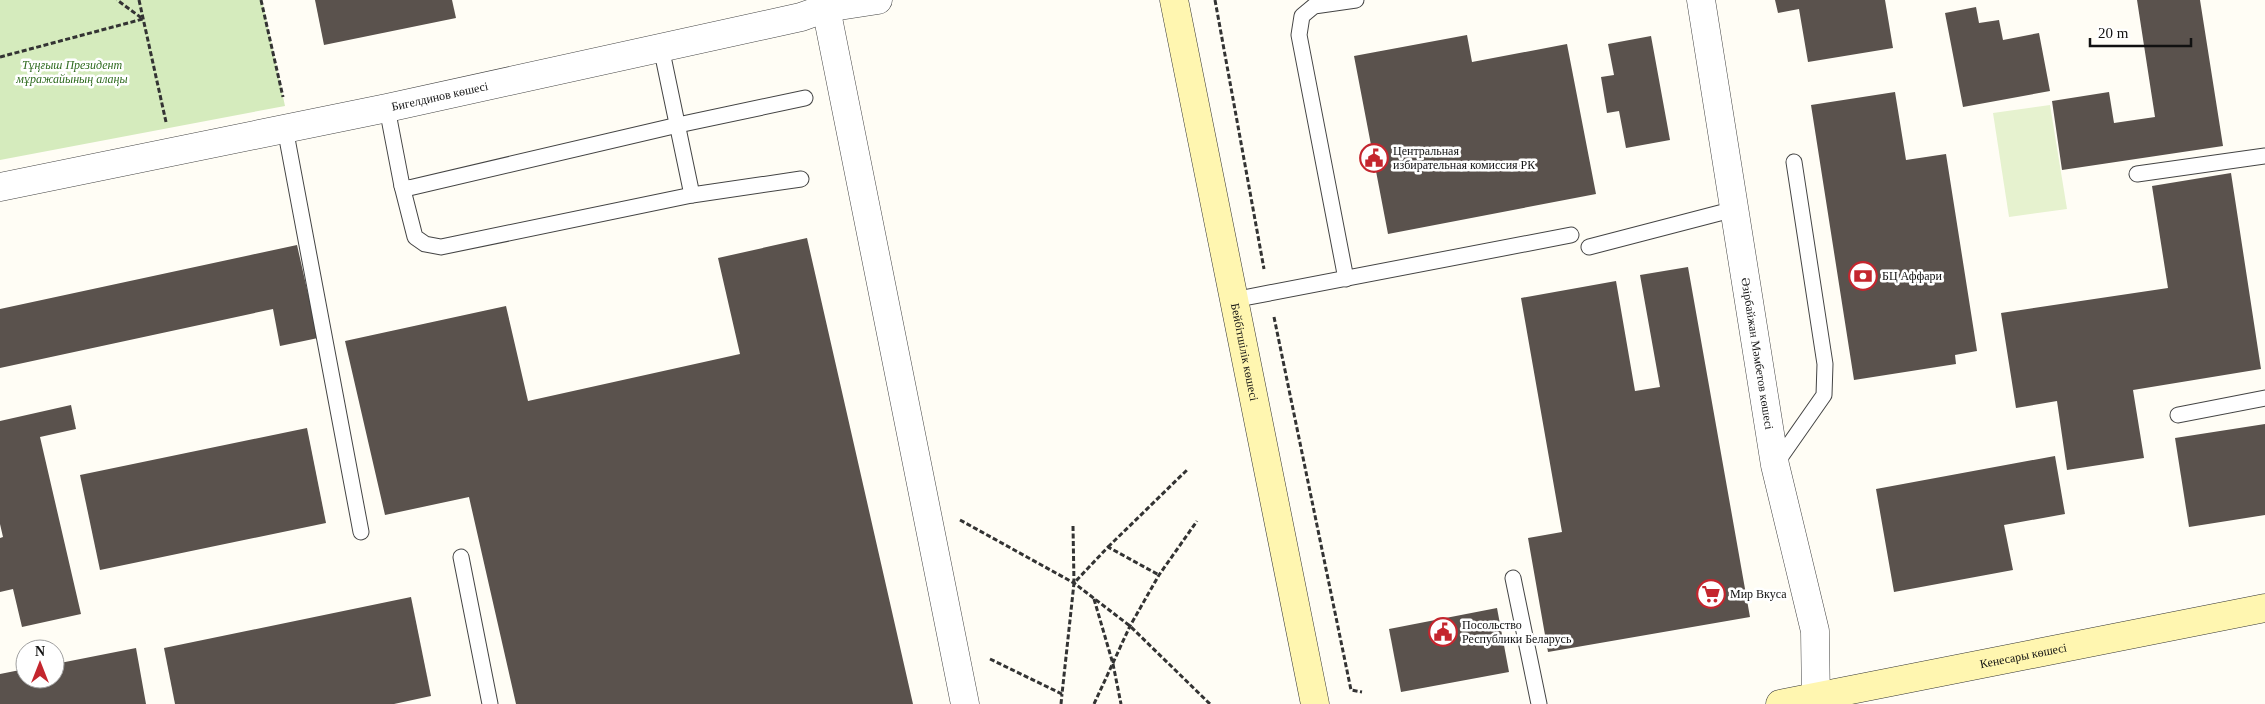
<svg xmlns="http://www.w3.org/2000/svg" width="2265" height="704" font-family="'Times New Roman',serif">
	<rect width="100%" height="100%" fill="#fffdf5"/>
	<path fill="#d5ebbd" d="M0 0H262L285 106 0 160Z"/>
	<path fill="#e6f2cf" d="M2050 105 2067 209 2009 217 1993 113Z"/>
	<g fill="#5a524d">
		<path d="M315 0H452L456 18 324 45Z"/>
		<path d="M1775 0H1885L1893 48 1808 62 1799 9 1778 13Z"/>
		<path d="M2137 0H2200L2223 146 2062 170 2052 101 2109 92 2114 123 2155 117Z"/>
		<path d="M1976 7 1979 23 1999 20 2003 40 2039 33 2050 91 1963 107 1945 13Z"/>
		<path d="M1467 35 1472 62 1567 44 1596 194 1388 234 1354 56Z"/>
		<path d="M1651 36 1670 140 1626 148 1619 111 1607 113 1601 77 1614 75 1608 44Z"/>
		<path d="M1895 92 1906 160 1946 154 1977 351 1955 355 1956 364 1854 380 1811 105Z"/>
		<path d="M2231 173 2261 369 2133 390 2144 458 2067 470 2057 401 2016 408 2001 313 2168 288 2152 186Z"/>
		<path d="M807 238 913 704H516L469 497 385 515 345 341 506 306 528 401 740 354 718 258Z"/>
		<path d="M297 245 318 338 280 346 273 309 0 368V309Z"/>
		<path d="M1688 267 1750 617 1548 652 1528 538 1562 532 1521 298 1616 281 1635 391 1660 387 1640 275Z"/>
		<path d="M71 405 76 429 40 437 81 614 22 627 13 589 0 592V538L3 537 0 524V421Z"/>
		<path d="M2265 424V515L2189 527 2175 438Z"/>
		<path d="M307 428 326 523 100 570 80 475Z"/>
		<path d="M2055 456 2065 514 2004 525 2013 570 1894 592 1876 489Z"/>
		<path d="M411 597 431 696 394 704H175L164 648Z"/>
		<path d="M1497 608 1509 672 1401 692 1389 629Z"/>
		<path d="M136 648 146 704H0V674L25 669V679H55V664Z"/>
	</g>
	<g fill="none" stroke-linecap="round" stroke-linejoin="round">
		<defs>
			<g id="service">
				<path d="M661 47 692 195"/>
				<path d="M387 108 402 186 409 188 678 125 805 98"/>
				<path d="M285 128 361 532"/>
				<path d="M2137 174 2265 156"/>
				<path d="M402 186 415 237 425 244 441 247 692 195 801 179"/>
				<path d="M1589 247 1735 209"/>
				<path d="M1346 279 1299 35 1302 16 1314 6 1356 0"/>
				<path d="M1233 300 1571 235"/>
				<path d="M2178 415 2265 398"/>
				<path d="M1775 465 1824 395 1825 364 1794 162"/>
				<path d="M461 557 490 704"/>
				<path d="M1513 578 1539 704"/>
			</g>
			<g id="minor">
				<path id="s1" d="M1701 0 1775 465 1815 631 1816 704"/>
				<path d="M826 8 965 704"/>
				<path id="s2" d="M0 187 387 108 801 17 826 8 878 0"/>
			</g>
			<g id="secondary">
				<path id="s3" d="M1174 0 1315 704"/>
				<path id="s4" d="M1780 704 2265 608"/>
			</g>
		</defs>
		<use href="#service" stroke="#444" stroke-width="17"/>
		<use href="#minor" stroke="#444" stroke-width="29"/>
		<use href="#secondary" stroke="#333" stroke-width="29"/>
		<g stroke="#333" stroke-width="3" stroke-dasharray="5 2.5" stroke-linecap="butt">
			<path d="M139 0 166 122"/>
			<path d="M261 0 283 97"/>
			<path d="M1215 0 1264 269"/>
			<path d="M0 57 143 19 117 0"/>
			<path d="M1274 317 1351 690 1362 692"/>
			<path d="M960 520 1074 583 1130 626 1210 704"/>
			<path d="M1073 526 1074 583"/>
			<path d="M1108 547 1188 469"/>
			<path d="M1094 599 1113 664 1121 704"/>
			<path d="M990 659 1062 694 1074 583 1108 547 1159 575"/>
			<path d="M1061 704 1062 694"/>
			<path d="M1094 704 1130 626 1159 575 1197 521"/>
		</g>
		<use href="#service" stroke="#fff" stroke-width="15"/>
		<use href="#minor" stroke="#fff" stroke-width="28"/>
		<use href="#secondary" stroke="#fff6b0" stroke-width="28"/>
	</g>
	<defs>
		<symbol id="civic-ring" viewBox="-11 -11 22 22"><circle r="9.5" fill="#fff" stroke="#c4262e" stroke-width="1.5"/><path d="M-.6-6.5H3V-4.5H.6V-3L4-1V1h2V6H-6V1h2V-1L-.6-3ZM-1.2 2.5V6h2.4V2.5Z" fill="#c4262e"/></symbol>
		<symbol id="bank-ring" viewBox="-11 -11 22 22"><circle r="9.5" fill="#fff" stroke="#c4262e" stroke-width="1.5"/><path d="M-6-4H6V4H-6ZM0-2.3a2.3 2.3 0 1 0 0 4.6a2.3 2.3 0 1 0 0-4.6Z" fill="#c4262e"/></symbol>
		<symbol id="supermarket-ring" viewBox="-11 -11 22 22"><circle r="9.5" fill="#fff" stroke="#c4262e" stroke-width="1.5"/><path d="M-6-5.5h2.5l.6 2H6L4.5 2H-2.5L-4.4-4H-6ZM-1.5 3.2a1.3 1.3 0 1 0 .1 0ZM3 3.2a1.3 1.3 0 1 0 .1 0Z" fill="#c4262e"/></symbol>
	</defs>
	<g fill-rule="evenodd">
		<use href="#civic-ring" x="1358" y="142" width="32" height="32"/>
		<use href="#bank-ring" x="1847" y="260" width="32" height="32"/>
		<use href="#supermarket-ring" x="1695" y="578" width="32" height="32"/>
		<use href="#civic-ring" x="1427" y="616" width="32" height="32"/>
	</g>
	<g text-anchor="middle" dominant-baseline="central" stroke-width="5" stroke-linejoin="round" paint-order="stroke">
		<g font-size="12" font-style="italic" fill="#2f6b1f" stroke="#fff">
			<text x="72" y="65">Тұңғыш Президент<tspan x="72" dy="14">мұражайының алаңы</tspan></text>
		</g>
		<g font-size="12" fill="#111" stroke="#fff">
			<text stroke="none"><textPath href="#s2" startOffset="449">Бигелдинов көшесі</textPath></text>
			<text stroke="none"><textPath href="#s3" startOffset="359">Бейбітшілік көшесі</textPath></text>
			<text stroke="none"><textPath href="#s1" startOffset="358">Әзірбайжан Мәмбетов көшесі</textPath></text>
			<text stroke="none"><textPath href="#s4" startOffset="248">Кенесары көшесі</textPath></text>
		</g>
		<g font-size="12" fill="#111" stroke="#fff" text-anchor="start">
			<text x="1393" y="151">Центральная<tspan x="1393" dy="14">избирательная комиссия РК</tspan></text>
			<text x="1882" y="276">БЦ Аффари</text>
			<text x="1730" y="594">Мир Вкуса</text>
			<text x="1462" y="625">Посольство<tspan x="1462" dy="14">Республики Беларусь</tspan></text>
		</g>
	</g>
	<g transform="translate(40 664)"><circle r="24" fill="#ffffff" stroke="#a0a0a0"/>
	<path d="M0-4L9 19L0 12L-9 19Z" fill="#c4262e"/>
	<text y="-8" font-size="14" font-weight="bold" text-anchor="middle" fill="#111111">N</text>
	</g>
	<path d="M2090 38v8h101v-8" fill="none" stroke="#111111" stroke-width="2.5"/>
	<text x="2098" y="38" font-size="15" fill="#111111" stroke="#ffffff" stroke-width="4" paint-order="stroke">20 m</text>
</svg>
